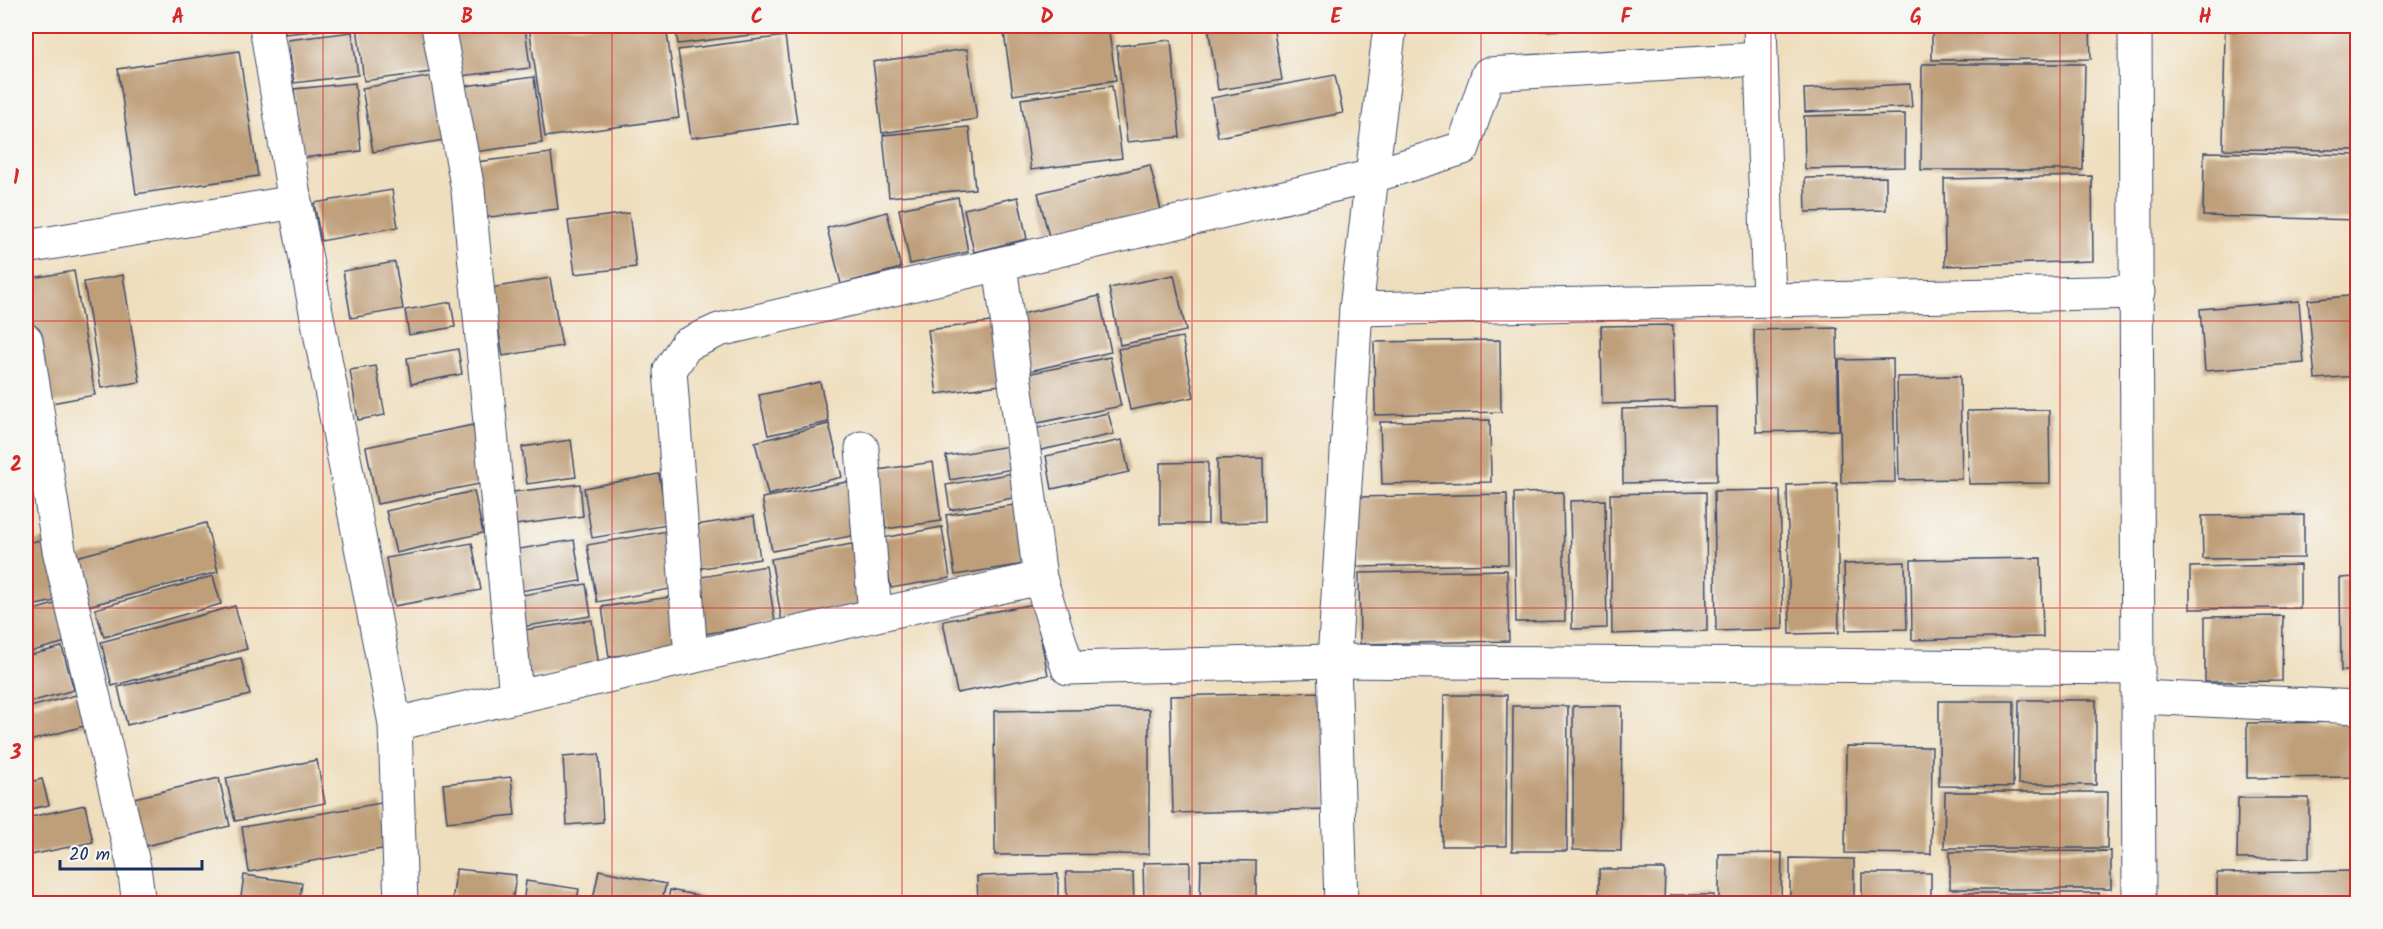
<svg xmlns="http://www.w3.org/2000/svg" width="2383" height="929" font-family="Kalam,sans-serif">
	<rect width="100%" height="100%" fill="#f6f6f2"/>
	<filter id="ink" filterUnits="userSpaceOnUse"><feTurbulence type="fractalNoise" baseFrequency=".0167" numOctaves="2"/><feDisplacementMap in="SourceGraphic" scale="12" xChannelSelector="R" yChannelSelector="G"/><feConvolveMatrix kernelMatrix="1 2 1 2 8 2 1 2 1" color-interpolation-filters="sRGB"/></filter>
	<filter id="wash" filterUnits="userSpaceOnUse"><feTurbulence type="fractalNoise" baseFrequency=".008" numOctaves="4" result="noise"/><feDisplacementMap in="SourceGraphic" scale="24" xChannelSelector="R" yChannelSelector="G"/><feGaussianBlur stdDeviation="1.35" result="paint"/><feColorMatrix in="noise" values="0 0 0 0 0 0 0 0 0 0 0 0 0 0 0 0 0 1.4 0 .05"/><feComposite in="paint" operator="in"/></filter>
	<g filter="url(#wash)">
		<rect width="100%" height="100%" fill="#efdebd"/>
		<g id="blocks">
			<g fill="#bf9f7a">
				<path d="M284 26H351V27L285 34Z"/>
				<path d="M357 26H425L431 72 364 81Z"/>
				<path d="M454 26H525L530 68 461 76Z"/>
				<path d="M529 26H666L679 118 545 137Z"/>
				<path d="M675 26H774L775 32 678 44Z"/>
				<path d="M1003 26H1108L1116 80 1013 95Z"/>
				<path d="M1208 26H1273L1282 80 1218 90Z"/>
				<path d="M1517 26H1637V27L1518 32Z"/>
				<path d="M1932 26H2090L2091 59 1932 60Z"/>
				<path d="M2225 31H2358V150L2223 149Z"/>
				<path d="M352 32 358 75 294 83 288 40Z"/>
				<path d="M785 36 797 123 691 138 678 50Z"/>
				<path d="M1171 40 1180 137 1127 142 1117 46Z"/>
				<path d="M967 49 977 119 882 133 873 62Z"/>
				<path d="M239 51 258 176 136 194 118 69Z"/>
				<path d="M1922 64H2085L2083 170H1921Z"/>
				<path d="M439 75 450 139 373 152 362 88Z"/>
				<path d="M1335 75 1343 113 1218 137 1211 98Z"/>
				<path d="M534 77 542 143 474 152 465 86Z"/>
				<path d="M355 83 361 151 301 158 294 89Z"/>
				<path d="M1910 84 1912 107 1805 112 1804 89Z"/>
				<path d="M1112 86 1122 158 1031 170 1021 99Z"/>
				<path d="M1905 114V167L1805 169 1804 116Z"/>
				<path d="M969 127 975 189 889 197 883 135Z"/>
				<path d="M2204 152 2358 155V220L2203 216Z"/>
				<path d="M551 153 558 209 482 218 476 162Z"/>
				<path d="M1150 165 1161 210 1049 237 1038 193Z"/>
				<path d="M2092 176 2093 261 1945 266 1944 179Z"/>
				<path d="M1886 177V210L1806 212 1805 178Z"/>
				<path d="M392 190 398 227 321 241 314 203Z"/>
				<path d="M958 197 968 252 910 264 899 209Z"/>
				<path d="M1018 197 1027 239 974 252 964 209Z"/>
				<path d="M887 212 901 268 841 284 827 228Z"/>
				<path d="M629 213 636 267 575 274 568 221Z"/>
				<path d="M395 262 403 309 351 318 343 271Z"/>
				<path d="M74 271 95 395 46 404 26 279Z"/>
				<path d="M123 275 140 382 101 388 84 282Z"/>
				<path d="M1174 275 1186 331 1120 345 1109 288Z"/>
				<path d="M550 278 562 346 503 356 491 288Z"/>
				<path d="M2358 295V376L2315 379 2308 300Z"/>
				<path d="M1099 296 1111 352 1025 372 1013 316Z"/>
				<path d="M2299 301 2304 363 2205 371 2200 309Z"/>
				<path d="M451 302 455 327 409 335 405 310Z"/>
				<path d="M998 321 1007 384 937 394 928 330Z"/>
				<path d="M1673 325 1675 402 1602 404 1601 326Z"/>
				<path d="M1837 328 1839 430 1756 432 1754 330Z"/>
				<path d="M1182 337 1194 397 1130 410 1118 349Z"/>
				<path d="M1500 340 1501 412 1375 415 1374 342Z"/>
				<path d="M458 349 462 374 411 384 407 358Z"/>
				<path d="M1110 357 1121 406 1033 424 1022 375Z"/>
				<path d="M1893 359 1895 482 1841 483 1839 360Z"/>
				<path d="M376 366 385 415 358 420 350 370Z"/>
				<path d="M1960 376 1962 479 1899 480 1897 377Z"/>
				<path d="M820 382 829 422 768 435 759 395Z"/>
				<path d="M1716 407 1717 481 1623 483 1622 409Z"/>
				<path d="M2049 410 2050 483 1969 484 1967 411Z"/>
				<path d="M1108 413 1114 434 1037 451 1033 429Z"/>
				<path d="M1490 420 1491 482 1382 484 1380 422Z"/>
				<path d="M829 424 842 477 768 495 755 442Z"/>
				<path d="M473 425 485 483 377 504 366 447Z"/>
				<path d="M571 440 576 477 527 484 522 447Z"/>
				<path d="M1122 440 1129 472 1052 489 1046 456Z"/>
				<path d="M1009 446 1013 469 950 480 946 456Z"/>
				<path d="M1263 458 1264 522 1218 523 1217 459Z"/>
				<path d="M933 462 941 521 886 529 878 470Z"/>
				<path d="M1208 462V524H1160V463Z"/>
				<path d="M1025 471 1029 495 950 510 946 485Z"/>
				<path d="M659 474 668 525 592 538 584 488Z"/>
				<path d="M852 481 862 534 772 551 762 498Z"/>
				<path d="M1837 483 1839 633 1790 634 1787 485Z"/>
				<path d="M580 484 583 516 508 526 505 493Z"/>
				<path d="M1780 490 1783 629 1716 631 1714 491Z"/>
				<path d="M474 491 483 533 396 553 386 511Z"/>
				<path d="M1563 492 1565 621 1516 622 1514 493Z"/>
				<path d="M1706 492 1707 631 1612 634 1610 494Z"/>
				<path d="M1507 494 1508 564 1357 567 1356 497Z"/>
				<path d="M1605 500 1607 628 1572 629 1570 501Z"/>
				<path d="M1029 503 1037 562 955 575 946 515Z"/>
				<path d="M2304 515V558L2203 559 2202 516Z"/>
				<path d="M754 516 760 559 696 569 690 526Z"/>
				<path d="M206 523 218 572 84 607 72 558Z"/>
				<path d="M942 527 950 578 891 588 883 538Z"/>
				<path d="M667 531 676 588 597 602 587 545Z"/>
				<path d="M52 538 65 599 26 607V543Z"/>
				<path d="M574 540 581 581 520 591 513 550Z"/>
				<path d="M472 543 481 590 394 606 386 558Z"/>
				<path d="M852 544 863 607 782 622 771 559Z"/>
				<path d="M2041 558 2043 637 1912 640 1911 560Z"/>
				<path d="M1905 562 1907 629 1846 630 1844 564Z"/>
				<path d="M2300 565V608L2190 609V567Z"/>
				<path d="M766 566 775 622 704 634 695 578Z"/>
				<path d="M1507 570 1509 641 1360 644 1359 573Z"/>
				<path d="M213 576 221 604 104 637 95 609Z"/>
				<path d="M2358 577V671H2341L2340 578Z"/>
				<path d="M586 584 591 616 521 627 516 596Z"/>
				<path d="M670 597 677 648 609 657 602 607Z"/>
				<path d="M62 602 73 640 26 653V612Z"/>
				<path d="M1034 604 1048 675 957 693 943 621Z"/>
				<path d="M235 606 247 649 112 686 101 642Z"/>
				<path d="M2283 616 2282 681 2205 682V617Z"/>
				<path d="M592 620 599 666 525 677 517 631Z"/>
				<path d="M62 647 74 690 26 703V656Z"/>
				<path d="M241 658 250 695 127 725 118 687Z"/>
				<path d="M1324 692 1327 809 1173 813 1170 696Z"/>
				<path d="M80 694 88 725 26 742V708Z"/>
				<path d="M1444 695H1507L1506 846H1442Z"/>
				<path d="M2019 700H2096V785L2018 784Z"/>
				<path d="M1939 701H2014L2013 787 1939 786Z"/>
				<path d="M1513 706H1568L1567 851H1512Z"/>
				<path d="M1573 706H1622L1621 851 1573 850Z"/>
				<path d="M1149 709V854L995 855 994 711Z"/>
				<path d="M2358 722V777L2247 778V723Z"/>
				<path d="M1846 746 1932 747 1931 854 1845 853Z"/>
				<path d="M599 754 603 822 567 825 563 757Z"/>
				<path d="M317 760 325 803 235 821 226 778Z"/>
				<path d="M511 777 515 815 447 822 443 784Z"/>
				<path d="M219 778 230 826 145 846 134 798Z"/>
				<path d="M42 779 49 805 26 810V783Z"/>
				<path d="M1945 792H2108L2107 848H1944Z"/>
				<path d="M2238 798H2309V858L2237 859Z"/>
				<path d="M381 803 388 848 249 872 242 827Z"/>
				<path d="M85 805 93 842 26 856V818Z"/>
				<path d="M2111 851V889H1950V852Z"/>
				<path d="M1782 853 1781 904H1719V854Z"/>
				<path d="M1790 858 1854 859V904H1790Z"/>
				<path d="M1201 860 1256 861V904H1200Z"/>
				<path d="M1190 862V904H1144L1143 863Z"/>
				<path d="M456 869 516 875 512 904H452Z"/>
				<path d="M1599 869H1665L1664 904H1599Z"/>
				<path d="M599 870 666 884 661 904H592Z"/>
				<path d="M2358 871V904H2217V873Z"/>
				<path d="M1066 872H1133L1134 904H1067Z"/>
				<rect x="1862" y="873" width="69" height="31"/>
				<path d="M1058 874V904H978L977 876Z"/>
				<path d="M244 875 302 883 299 904H240Z"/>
				<path d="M526 881 579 889 576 904H523Z"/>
				<path d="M670 890 732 902V904H667Z"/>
				<rect x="1948" y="893" width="151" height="11"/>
				<rect x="1670" y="895" width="44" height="9"/>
			</g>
		</g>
	</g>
	<g filter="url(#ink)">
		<use href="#blocks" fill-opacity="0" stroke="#3b496c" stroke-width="1.5"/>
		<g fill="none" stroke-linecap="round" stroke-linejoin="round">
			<defs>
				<g id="minor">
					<path d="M266 26 295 202 395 724 401 904"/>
					<path d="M438 26 468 190 516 696"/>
					<path d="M1760 26 1769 300"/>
					<path d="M2135 26 2139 904"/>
					<path d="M26 247 295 202"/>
					<path d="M1000 264 1040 578"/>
					<path d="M1356 309 2138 292"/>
					<path d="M26 340 59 550 134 867 139 904"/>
					<path d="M862 448 875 615"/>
					<path d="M691 657 670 370 686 345 719 330 1373 176 1463 148 1488 74 1760 59"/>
					<path d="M2139 697 2358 707"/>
					<path d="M395 724 1040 578 1068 668 1334 661 2138 668"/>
					<path d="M1341 904 1334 661 1356 309 1390 26"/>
				</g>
			</defs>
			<use href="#minor" stroke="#3b496c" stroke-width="35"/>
			<use href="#minor" stroke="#fff" stroke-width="33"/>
		</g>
	</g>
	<path fill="none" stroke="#d62828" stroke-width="1.5" stroke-opacity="0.55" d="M323 26V904M612 26V904M902 26V904M1192 26V904M1481 26V904M1771 26V904M2060 26V904M26 321H2358M26 608H2358"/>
	<rect width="2383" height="929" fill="none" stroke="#f6f6f2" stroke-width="66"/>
	<path d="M60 860v9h142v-9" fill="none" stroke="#1b2f5e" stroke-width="3"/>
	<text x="69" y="860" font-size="18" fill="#1b2f5e" stroke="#f6f6f2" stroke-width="4.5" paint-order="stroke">20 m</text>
	<rect x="33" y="33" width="2317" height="863" fill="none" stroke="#d62828" stroke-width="2"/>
	<g font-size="20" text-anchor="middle" font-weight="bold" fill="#d62828">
		<text x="178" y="23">A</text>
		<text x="467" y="23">B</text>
		<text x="757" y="23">C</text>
		<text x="1047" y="23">D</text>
		<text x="1336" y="23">E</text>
		<text x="1626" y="23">F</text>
		<text x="1916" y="23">G</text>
		<text x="2205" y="23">H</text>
		<text x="16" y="184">1</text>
		<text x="16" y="471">2</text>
		<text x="16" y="759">3</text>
	</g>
</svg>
